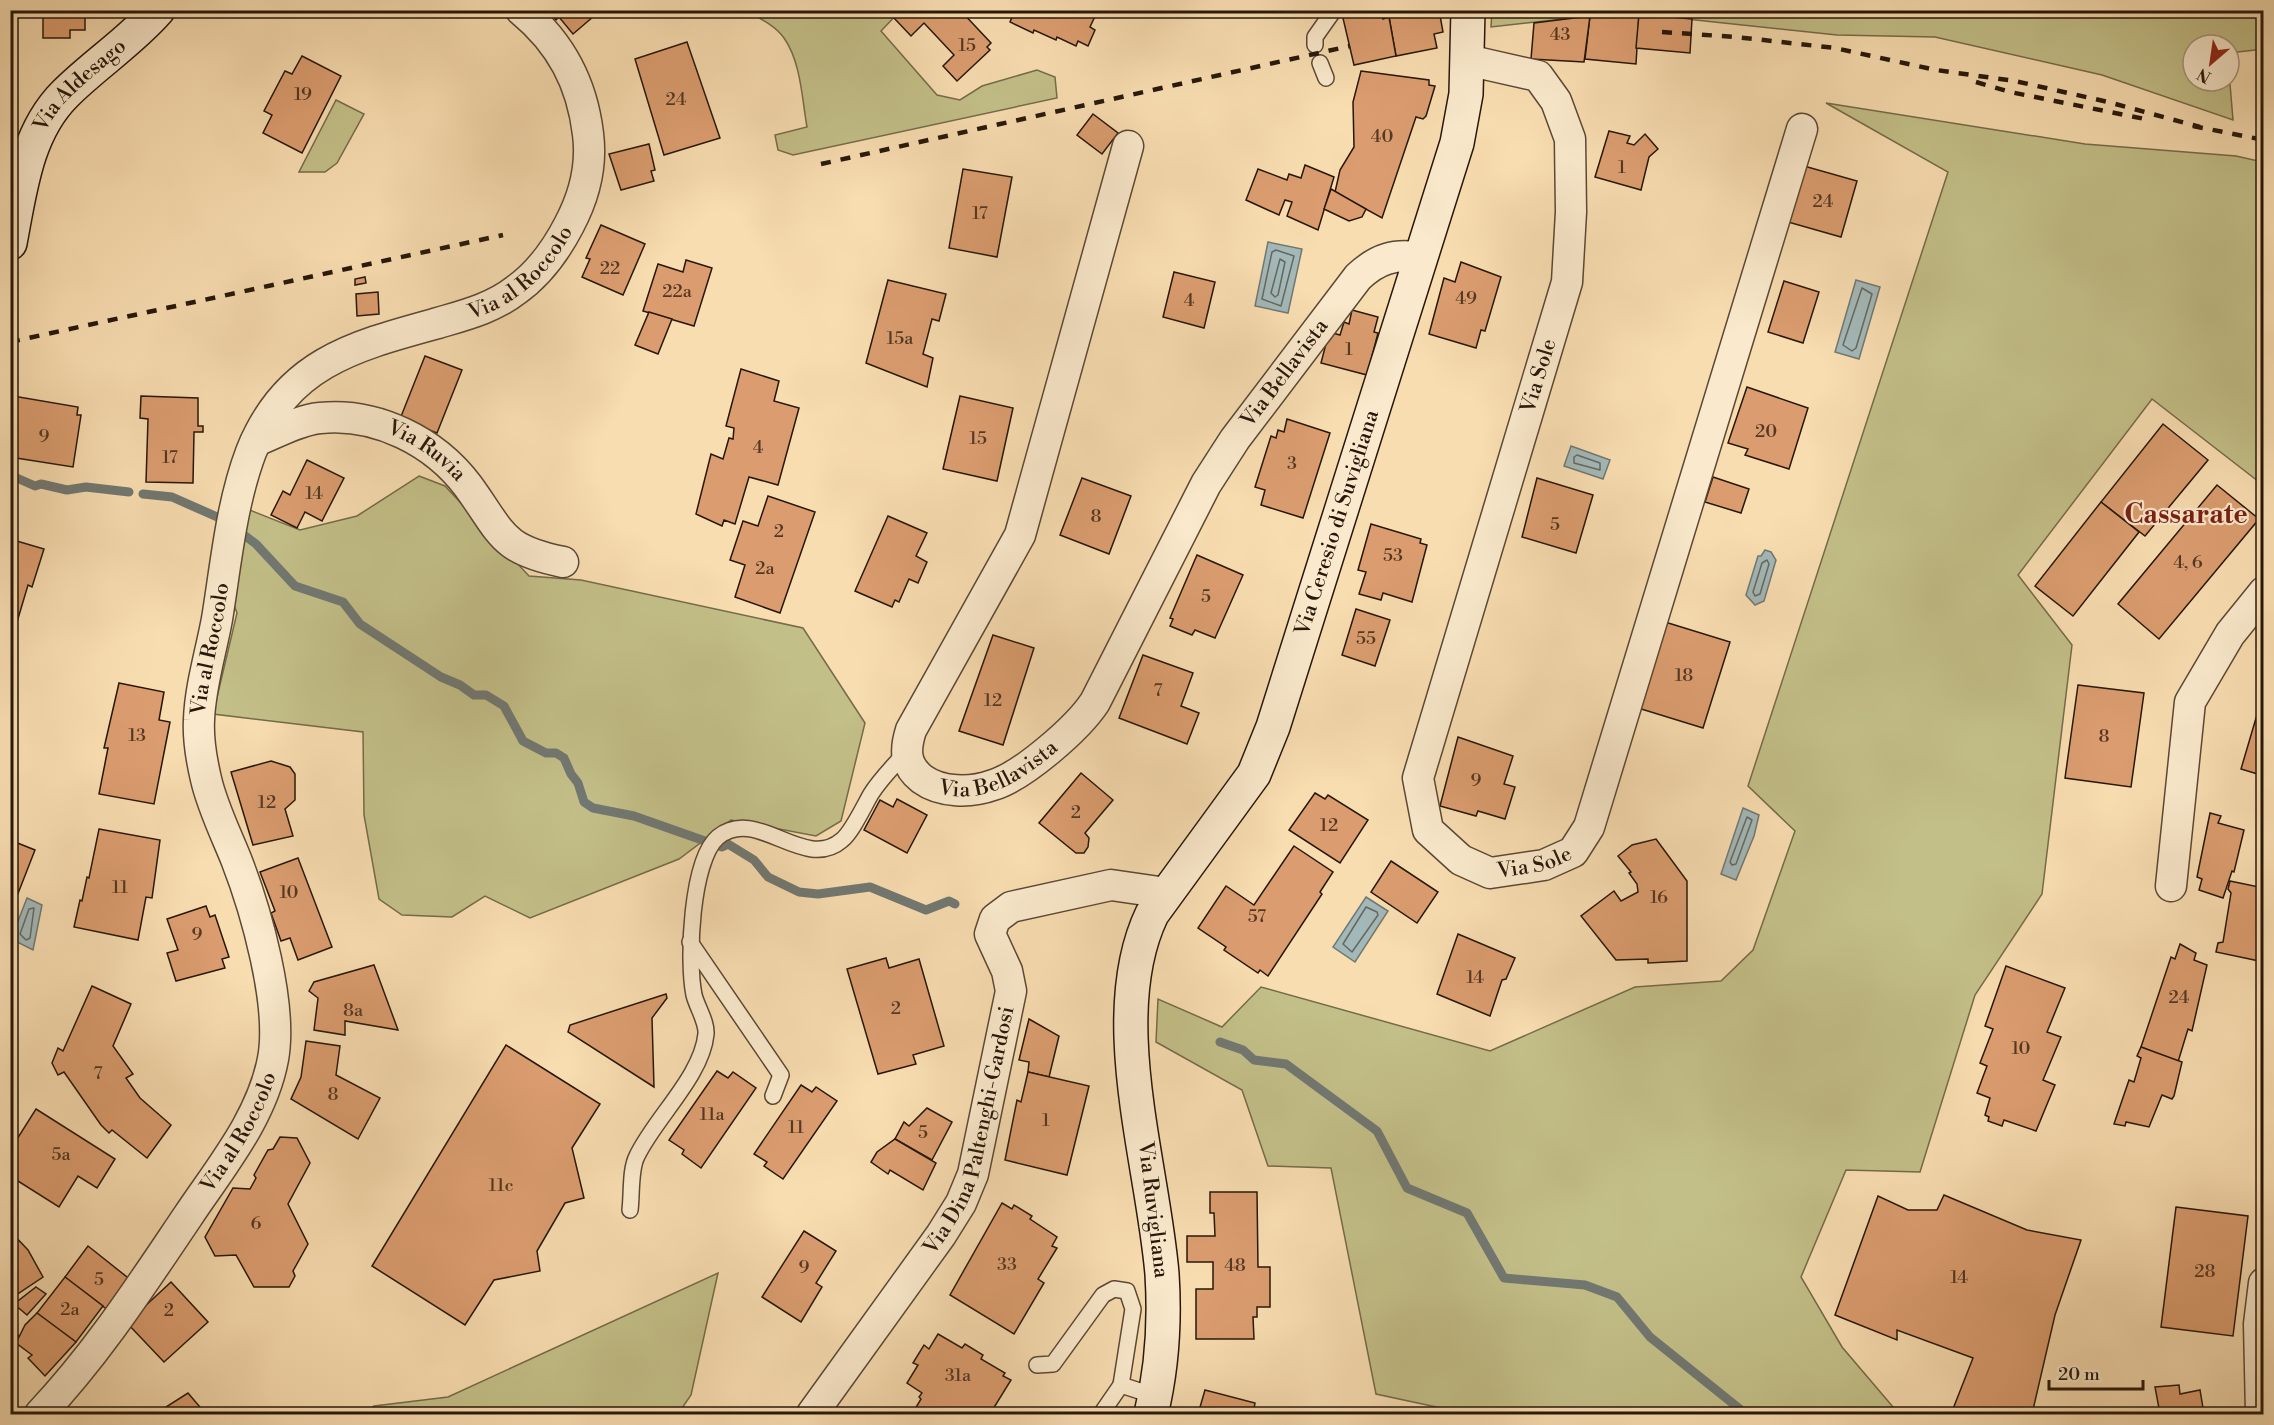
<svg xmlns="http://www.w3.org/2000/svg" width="2274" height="1425" font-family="'Libre Bodoni',serif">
	<rect width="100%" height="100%" fill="#f8ddb1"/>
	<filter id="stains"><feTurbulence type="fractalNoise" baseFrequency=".00333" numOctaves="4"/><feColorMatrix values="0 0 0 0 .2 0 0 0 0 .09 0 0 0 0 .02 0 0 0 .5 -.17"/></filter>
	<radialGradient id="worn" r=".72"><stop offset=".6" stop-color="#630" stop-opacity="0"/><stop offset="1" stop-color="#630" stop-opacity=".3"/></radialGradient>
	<g fill="#c3bf88" stroke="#756b49" stroke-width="1.5">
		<path d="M1492 10H2263L2264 49 2229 53V45H2193V81H2229V72L2233 120 2102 75 1935 37 1837 35 1639 14 1590 16 1491 27Z"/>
		<path d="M746 11H900L881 31 937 95 960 100 982 86 1037 70 1055 77 1057 98 793 155 778 150 775 135 807 127C802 99 801 62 784 38 775 25 759 18 746 11Z"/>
		<path d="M336 100 364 114 337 163 325 172H299Z"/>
		<path d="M1826 103 2085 144 2236 156 2263 162V485L2152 399 2018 575 2072 645 2042 894 1975 995 1920 1172 1846 1170 1801 1277 1842 1347 1899 1414H1469L1376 1394 1331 1168 1268 1166 1242 1090 1156 1042 1158 999 1222 1027 1261 987 1490 1051 1635 987 1721 981 1753 950 1795 831 1748 786 1948 172Z"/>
		<path d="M419 476 445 486 529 576 581 580 803 628 865 723 841 821 816 836 731 820 679 859 530 918 485 896 452 917 402 915 379 899 364 815 363 732 213 714 237 613 231 597 247 509 300 530 357 516Z"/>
		<path d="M718 1273 691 1395 678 1414H362L374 1406 448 1397Z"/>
	</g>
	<g fill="#a3b8b8" stroke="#717872" stroke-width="1.5">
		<path d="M1268 242 1302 249 1288 313 1255 306Z"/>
		<path d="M1856 280 1880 287 1859 359 1835 352Z"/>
		<path d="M1571 446 1610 460 1603 479 1564 466Z"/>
		<path d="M1765 550 1771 552 1776 560 1764 601 1755 605 1746 595 1758 556H1761Z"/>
		<path d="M1743 808 1759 815 1754 836 1736 880 1721 874Z"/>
		<path d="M1366 897 1388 911 1355 962 1333 947Z"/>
		<path d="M27 898 42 905 33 950 11 939Z"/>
	</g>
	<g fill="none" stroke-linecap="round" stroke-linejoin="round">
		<g stroke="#656861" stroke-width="1.5">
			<path d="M1276 250 1294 256 1281 306 1262 299 1272 252Z"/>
			<path d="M1280 259 1285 262 1278 295 1275 297 1271 293Z"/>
			<path d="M1862 288 1872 294 1856 348 1852 351 1843 345Z"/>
			<path d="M1577 455 1600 463V470L1574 463V457Z"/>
			<path d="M1767 560 1769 564 1760 594 1755 596 1753 592 1762 563Z"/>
			<path d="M1747 817 1752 820 1736 864 1732 865 1730 862Z"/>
			<path d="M1366 907 1377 912 1378 915 1352 952 1343 944Z"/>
			<path d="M34 908 30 938 26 940 20 934 29 909Z"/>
		</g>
		<g stroke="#717872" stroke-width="9">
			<path d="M10 475 35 486 41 484 67 490 86 487 129 492"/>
			<path d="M143 494 172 497 224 520 256 544 295 586 343 602 360 624 441 677 460 685 474 695H486L504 706 523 741 546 753H556L564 758 571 774 578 783 584 802 593 808 634 816 722 847 728 844 754 860 768 877 799 892 818 894 870 887 926 910 949 901 955 904"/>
			<path d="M1220 1042 1243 1050 1254 1060 1286 1064 1377 1131 1407 1188 1467 1213 1504 1278 1585 1285 1617 1297 1650 1337 1746 1414"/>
		</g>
	</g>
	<g fill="#db9d6f" stroke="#27170a" stroke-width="1.5">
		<path d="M43 10H85V30H70V38H43Z"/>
		<path d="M548 10H601L573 34 559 17 556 20Z"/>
		<path d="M901 10H960L991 43 987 47 990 50 957 81 943 66 954 55 924 23 911 36 894 18Z"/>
		<path d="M1015 10H1098L1090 27 1095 30 1088 46 1078 41 1076 46 1057 37 1056 40 1034 30 1033 33 1010 22Z"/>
		<path d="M1382 10H1439L1443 32 1434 34 1437 48 1396 56 1389 17 1383 19Z"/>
		<path d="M1382 10 1383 19 1389 17 1396 56 1354 65 1342 14Z"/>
		<path d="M1639 14 1636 64 1585 59 1590 16Z"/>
		<path d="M1639 14 1692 19 1690 53 1636 48Z"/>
		<path d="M1590 16 1584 62 1531 59 1534 23Z"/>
		<path d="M687 42 720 138 664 155 635 59Z"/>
		<path d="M302 56 341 76 302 153 263 133 272 115 264 111 285 71 292 74Z"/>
		<path d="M1361 71 1429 80V85L1435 86 1426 116 1423 119 1416 117 1382 218 1335 192 1340 170 1354 147 1353 102Z"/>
		<path d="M1093 114 1118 133 1102 154 1077 135Z"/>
		<path d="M1609 131 1630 136 1627 143 1634 145 1645 134 1658 149 1649 157 1641 190 1595 177Z"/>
		<path d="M649 144 655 170 651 171 654 181 621 190 609 154Z"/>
		<path d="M1305 165 1334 177 1318 230 1287 216 1292 202 1285 200 1279 215 1246 200 1258 169 1287 180 1289 174 1301 178Z"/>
		<path d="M1804 166 1857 181 1841 237 1788 222Z"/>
		<path d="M963 169 1012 177 997 257 949 248Z"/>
		<path d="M1331 189 1366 209 1362 217 1349 221 1324 209Z"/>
		<path d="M601 225 645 244 623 295 582 277 590 259 586 258Z"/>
		<path d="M686 260 712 268 694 326 643 311 658 264 683 272Z"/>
		<path d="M1461 262 1501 277 1485 331 1481 330 1476 348 1429 334 1444 278 1455 282Z"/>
		<path d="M1174 272 1215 282 1204 328 1163 317Z"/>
		<path d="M365 277 366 283 355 285V279Z"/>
		<path d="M888 280 946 294 939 321 932 319 923 354 933 358 927 387 866 363Z"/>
		<path d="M1784 281 1819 292 1803 343 1768 332Z"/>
		<path d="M378 292 379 314 357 316 356 294Z"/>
		<path d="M1352 310 1378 317 1374 332 1378 333 1367 375 1321 363 1329 332 1340 335 1344 322 1349 324Z"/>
		<path d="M649 312 672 319 658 354 635 345Z"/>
		<path d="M425 356 462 370 437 433 400 419Z"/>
		<path d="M741 369 779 381 774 401 799 408 778 485 749 477 735 524 724 520 722 526 696 514 711 454 723 459 729 438 733 439 734 428 726 426Z"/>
		<path d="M1747 387 1808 408 1789 469 1745 455 1748 449 1728 443Z"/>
		<path d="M13 396 78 407 77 415H81L73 467 10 457Z"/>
		<path d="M141 396 198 398V426H203V432H194L193 483 146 482 148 419 140 418Z"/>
		<path d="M960 396 1013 408 997 481 943 469Z"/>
		<path d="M1287 419 1330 433 1303 518 1261 505 1265 490 1255 487 1271 436 1276 438 1278 430 1284 432Z"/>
		<path d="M2163 424 2208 460 2145 536 2101 502Z"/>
		<path d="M307 460 344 478 322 521 305 512 297 528 271 515 283 491 290 495Z"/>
		<path d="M1713 477 1749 489 1741 513 1705 502Z"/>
		<path d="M1082 478 1131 496 1109 554 1060 535Z"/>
		<path d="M1537 478 1593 495 1576 553 1522 537Z"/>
		<path d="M2217 485 2259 519 2159 639 2118 604Z"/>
		<path d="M768 496 815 512 780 613 735 597 745 565 730 560 743 521 758 526Z"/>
		<path d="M2101 502 2139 532 2073 616 2035 586Z"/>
		<path d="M888 516 927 533 916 556 927 562 918 583 909 579 899 602 895 600 892 607 855 591Z"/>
		<path d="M1371 524 1421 539 1420 543 1427 545 1412 602 1383 593 1381 600 1359 594 1366 572 1358 570Z"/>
		<path d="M10 539 44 549 32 587 28 585 14 632 10 631Z"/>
		<path d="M1197 555 1243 575 1215 638 1195 630 1192 635 1170 626 1173 619 1170 618Z"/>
		<path d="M1356 609 1390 620 1375 666 1342 655Z"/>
		<path d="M1665 622 1730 642 1703 728 1638 708Z"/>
		<path d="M993 635 1034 648 1003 745 959 731Z"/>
		<path d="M1143 655 1193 673 1181 706 1199 713 1187 744 1119 718Z"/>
		<path d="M119 683 164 692 159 720 170 722 154 804 99 794 108 748H104Z"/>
		<path d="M2078 685 2144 693 2131 787 2065 778Z"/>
		<path d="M2264 691V776L2241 769Z"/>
		<path d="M1458 737 1513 756 1504 784 1515 787 1505 819 1478 811 1476 816 1440 806Z"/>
		<path d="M271 761 290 767 295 774V800L285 809 293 836 253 845 231 772Z"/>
		<path d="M1081 773 1113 800 1085 833 1089 838 1088 847 1084 853H1076L1039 823Z"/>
		<path d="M1315 793 1325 799 1328 795 1368 820 1340 863 1289 830Z"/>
		<path d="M897 799 927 815 907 853 864 830 880 800 893 807Z"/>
		<path d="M2210 813 2221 816 2218 823 2244 830 2234 872 2232 871 2223 898 2199 890 2202 879 2197 877Z"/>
		<path d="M99 829 160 840 152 898 146 897 138 940 74 927 80 900 82 901 87 877 89 878Z"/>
		<path d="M1656 839 1687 881V961L1648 963V959L1616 960 1581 916 1614 891 1621 901 1638 892 1637 884 1629 873 1631 872 1618 856 1632 845Z"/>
		<path d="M10 840 35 850 10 914Z"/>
		<path d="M1294 846 1333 872 1320 892 1322 894 1268 976 1260 970 1258 973 1224 950 1226 947 1198 928 1226 886 1254 905Z"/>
		<path d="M298 858 332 947 298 960 290 938 281 941 271 913 275 911 260 872Z"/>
		<path d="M1391 861 1438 892 1417 923 1371 892Z"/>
		<path d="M2230 881 2264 888V962L2216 952 2218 943 2223 942 2231 893 2228 889Z"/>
		<path d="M206 906 210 917 215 915 229 957 222 959 225 968 176 981 167 953 178 950 167 919Z"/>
		<path d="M1458 934 1515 958 1506 979 1502 980 1490 1016 1437 994Z"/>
		<path d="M2180 944 2196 953 2194 960 2207 965 2192 1031 2188 1029 2178 1062 2141 1047 2171 957 2175 959Z"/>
		<path d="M886 958 889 968 919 959 944 1046 913 1055 916 1064 878 1074 847 969Z"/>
		<path d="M374 965 398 1030 345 1021V1035L314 1030 318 998 309 991 314 982Z"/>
		<path d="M2006 966 2065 988 2047 1032 2061 1037 2043 1080 2055 1085 2036 1131 2004 1120 2002 1126 1988 1121 1989 1117 1985 1115 1990 1098 1977 1093 1987 1066 1980 1063 1993 1029 1985 1026Z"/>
		<path d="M92 986 131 1004 113 1046 133 1074 126 1078 140 1098 171 1125 147 1158 112 1130 109 1133 101 1125 64 1072 58 1075 52 1063 58 1048 63 1051Z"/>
		<path d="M666 994 667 998 652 1018 654 1087 568 1032 570 1025Z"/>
		<path d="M1029 1019 1059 1036 1049 1077 1028 1072 1029 1062 1019 1060Z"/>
		<path d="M306 1041 340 1046 336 1075 380 1098 358 1139 291 1099 301 1077Z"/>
		<path d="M506 1045 600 1104 572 1148 584 1198 565 1203 537 1251 540 1271 494 1280 465 1325 372 1266Z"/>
		<path d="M2141 1047 2182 1062 2174 1096 2172 1099 2162 1095 2149 1127 2126 1122 2125 1126 2114 1124 2129 1080 2134 1082 2141 1058 2137 1056Z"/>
		<path d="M717 1071 728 1078 733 1072 756 1088 701 1168 682 1154 684 1150 669 1140Z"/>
		<path d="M1028 1072 1089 1086 1067 1175 1005 1160 1017 1100 1021 1102Z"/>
		<path d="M801 1085 812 1092 816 1087 837 1101 783 1179 764 1166 767 1162 754 1154Z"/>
		<path d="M927 1108 952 1122 932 1160 895 1139 904 1122 909 1126Z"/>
		<path d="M36 1109 115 1159 97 1188 78 1176 59 1207 10 1176V1159L17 1150 12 1147Z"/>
		<path d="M280 1137 297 1138 310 1163 288 1204 308 1244 293 1271 295 1276 289 1287H254L236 1255 215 1256 205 1237 233 1188 250 1189 256 1178 254 1175 268 1150 273 1149Z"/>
		<path d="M895 1139 936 1163 923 1190 890 1170 888 1174 871 1162 877 1152Z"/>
		<path d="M1210 1192H1257L1258 1267H1270V1307H1257V1317H1253L1254 1339H1196V1289H1213V1262H1187V1236H1215L1214 1213H1210Z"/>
		<path d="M1944 1195 2027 1230 2081 1240 2055 1315 2032 1414H1951L1973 1358 1897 1330V1340L1835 1315 1878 1196 1908 1210H1937Z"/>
		<path d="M1002 1203 1012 1209 1014 1205 1032 1216 1030 1219 1057 1237 1052 1246 1057 1248 1038 1279 1044 1283 1014 1334 950 1295Z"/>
		<path d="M2176 1207 2248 1216 2233 1336 2161 1327Z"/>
		<path d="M10 1231 28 1250 43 1277 10 1299Z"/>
		<path d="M804 1231 836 1251 816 1283 822 1287 801 1322 762 1297Z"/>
		<path d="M88 1246 132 1281 109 1311 65 1277Z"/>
		<path d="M65 1277 103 1306 76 1342 37 1313Z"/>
		<path d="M171 1282 208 1322 164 1362 127 1323Z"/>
		<path d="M36 1287 46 1294 27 1315 14 1304Z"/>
		<path d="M37 1313 76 1342 45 1376 28 1358 32 1355 16 1343 25 1325Z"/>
		<path d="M10 1328 19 1336 10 1351Z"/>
		<path d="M938 1334 962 1348 965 1344 983 1355 981 1359 1005 1373 1003 1376 1011 1380 990 1414H912L921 1399 919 1397 922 1393 907 1383 918 1365 913 1363 924 1345 929 1349Z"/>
		<path d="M2179 1385 2180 1394 2200 1390 2204 1414H2160L2155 1387Z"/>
		<path d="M1205 1390 1255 1403 1253 1414H1198Z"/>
		<path d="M188 1393 205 1413 155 1414Z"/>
	</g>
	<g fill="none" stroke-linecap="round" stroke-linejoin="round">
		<defs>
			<g id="lane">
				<path d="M1315 45V37L1334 10"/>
				<path d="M1320 63 1326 78"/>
				<path d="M690 942 781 1075 773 1096"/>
				<path d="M630 1210C632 1194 630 1169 637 1156 655 1118 702 1076 706 1034 707 1022 697 1007 694 995 687 961 691 860 718 837 757 805 804 873 842 840 852 832 864 806 871 794 881 778 894 766 906 752"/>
				<path d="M1037 1365 1053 1364 1103 1295 1114 1289 1127 1291 1133 1309 1121 1385 1155 1396"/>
				<path d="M1101 1414 1121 1385"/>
			</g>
			<g id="street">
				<path id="s1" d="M1467 60 1538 76 1556 101 1570 139 1571 212 1567 282 1418 778 1428 830 1461 860 1490 873 1544 865 1573 852 1589 827 1802 129"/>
				<path id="s2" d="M1128 146 1020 535 911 730C905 749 904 765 922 779 941 793 971 793 993 785 1023 776 1078 728 1095 702L1206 484 1235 439 1358 277C1377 259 1395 253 1421 258"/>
				<path id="s3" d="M256 441C276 433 299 420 320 418 377 412 435 442 468 486 503 534 500 549 563 562"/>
				<path d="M2171 886 2190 702 2230 634 2264 592"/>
				<path id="s4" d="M40 1414C97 1354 142 1284 188 1216 220 1168 262 1118 273 1059 283 1005 256 910 236 859 226 834 212 806 206 779 202 762 198 738 199 720 200 687 211 652 217 619 226 564 231 505 251 452 286 363 354 346 438 323 465 315 493 308 516 290 540 273 556 250 569 225 584 197 592 165 588 134 582 83 561 43 521 10"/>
				<path id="s5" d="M812 1414 941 1235 961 1203 973 1174 1011 991 1007 971 990 934 995 919 1011 907 1111 885 1166 893"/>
				<path d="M2261 1414 2259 1324 2264 1283"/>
			</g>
			<g id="secondary">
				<path id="s6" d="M10 243C20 191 26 133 65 94 95 64 130 42 158 10"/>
				<path id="s7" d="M1151 1414C1162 1369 1165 1321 1162 1274 1153 1164 1103 1016 1152 914L1254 774 1273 727 1457 143 1466 94 1468 10"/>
			</g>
		</defs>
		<use href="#lane" stroke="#5b4834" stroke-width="18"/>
		<use href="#street" stroke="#5b4834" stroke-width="33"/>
		<use href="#secondary" stroke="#27170a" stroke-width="36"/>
		<use href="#lane" stroke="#fae9cc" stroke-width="15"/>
		<use href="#street" stroke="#fae9cc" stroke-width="30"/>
		<use href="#secondary" stroke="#fae9cc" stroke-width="33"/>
		<g stroke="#27170a" stroke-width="4.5" stroke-dasharray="10 10" stroke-linecap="butt">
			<path d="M1662 32 1736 37 1835 48 1936 70 2015 81 2108 102 2200 127"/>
			<path d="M1976 82 2010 92 2145 119"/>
			<path d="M2193 126 2264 140"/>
			<path d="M821 164 1350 46"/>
			<path d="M10 342 503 235"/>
		</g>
	</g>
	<g text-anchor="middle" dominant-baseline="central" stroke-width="4.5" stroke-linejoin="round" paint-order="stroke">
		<g font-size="18" fill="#543823">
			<text x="1560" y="34">43</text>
			<text x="967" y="45">15</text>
			<text x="303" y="94">19</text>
			<text x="676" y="99">24</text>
			<text x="1382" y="136">40</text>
			<text x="1622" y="167">1</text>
			<text x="1823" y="201">24</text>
			<text x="980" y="213">17</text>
			<text x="610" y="268">22</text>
			<text x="677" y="291">22a</text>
			<text x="1466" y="298">49</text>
			<text x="1189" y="300">4</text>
			<text x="900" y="338">15a</text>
			<text x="1349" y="349">1</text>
			<text x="1766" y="431">20</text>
			<text x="44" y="436">9</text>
			<text x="978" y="438">15</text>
			<text x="758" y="447">4</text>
			<text x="170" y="457">17</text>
			<text x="1292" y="463">3</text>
			<text x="314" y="493">14</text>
			<text x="1096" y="516">8</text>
			<text x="1555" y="524">5</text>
			<text x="779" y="531">2</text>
			<text x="1393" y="555">53</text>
			<text x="2188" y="562">4, 6</text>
			<text x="765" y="568">2a</text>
			<text x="1206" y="596">5</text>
			<text x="1366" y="638">55</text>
			<text x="1684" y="675">18</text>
			<text x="1158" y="690">7</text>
			<text x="993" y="700">12</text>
			<text x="137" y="735">13</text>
			<text x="2104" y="736">8</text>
			<text x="1476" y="780">9</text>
			<text x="267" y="802">12</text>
			<text x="1076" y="812">2</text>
			<text x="1329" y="825">12</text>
			<text x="120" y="887">11</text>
			<text x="289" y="892">10</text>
			<text x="1659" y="897">16</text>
			<text x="1257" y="916">57</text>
			<text x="197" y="934">9</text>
			<text x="1475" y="977">14</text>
			<text x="2179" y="997">24</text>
			<text x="896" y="1008">2</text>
			<text x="353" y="1010">8a</text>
			<text x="2021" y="1048">10</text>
			<text x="98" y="1073">7</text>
			<text x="333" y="1094">8</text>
			<text x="712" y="1114">11a</text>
			<text x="1046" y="1120">1</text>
			<text x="796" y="1127">11</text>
			<text x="923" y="1132">5</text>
			<text x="61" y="1154">5a</text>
			<text x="501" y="1185">11c</text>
			<text x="256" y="1223">6</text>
			<text x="1007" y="1264">33</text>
			<text x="1235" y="1265">48</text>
			<text x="804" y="1267">9</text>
			<text x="2205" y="1271">28</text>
			<text x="1959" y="1277">14</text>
			<text x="99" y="1279">5</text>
			<text x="70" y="1309">2a</text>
			<text x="169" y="1310">2</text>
			<text x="958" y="1375">31a</text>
		</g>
		<g font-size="21" fill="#27170a" stroke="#fae9cc">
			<text stroke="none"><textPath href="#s6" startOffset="178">Via Aldesago</textPath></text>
			<text stroke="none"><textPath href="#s4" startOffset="1389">Via al Roccolo</textPath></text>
			<text stroke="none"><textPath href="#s2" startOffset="1269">Via Bellavista</textPath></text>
			<text transform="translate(1539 376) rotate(-73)">Via Sole</text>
			<text stroke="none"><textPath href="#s3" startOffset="183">Via Ruvia</textPath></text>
			<text stroke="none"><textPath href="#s7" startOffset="944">Via Ceresio di Suvigliana</textPath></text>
			<text stroke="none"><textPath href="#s4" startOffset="850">Via al Roccolo</textPath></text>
			<text stroke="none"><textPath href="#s2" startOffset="765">Via Bellavista</textPath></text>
			<text stroke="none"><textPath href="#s1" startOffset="980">Via Sole</textPath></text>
			<text stroke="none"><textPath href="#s5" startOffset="330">Via Dina Paltenghi-Gardosi</textPath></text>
			<text stroke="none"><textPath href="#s4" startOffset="346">Via al Roccolo</textPath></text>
			<text transform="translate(1153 1210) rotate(83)">Via Ruvigliana</text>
		</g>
		<g font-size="27" font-weight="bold" fill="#7a1f14" stroke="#fae9cc">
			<text x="2186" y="515">Cassarate</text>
		</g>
	</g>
	<rect width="2274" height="1425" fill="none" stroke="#f8ddb1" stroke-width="36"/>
	<rect x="12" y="12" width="2250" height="1401" fill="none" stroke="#27170a" stroke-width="3"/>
	<rect x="18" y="18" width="2238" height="1389" fill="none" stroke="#27170a" stroke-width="1.5"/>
	<g transform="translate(2211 63) rotate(209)"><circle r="28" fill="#fae9cc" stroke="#a6957e" stroke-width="1.5"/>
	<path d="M0-4.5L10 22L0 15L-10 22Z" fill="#8f2418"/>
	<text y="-9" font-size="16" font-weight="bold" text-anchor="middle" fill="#27170a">N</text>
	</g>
	<path d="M2049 1380v9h94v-9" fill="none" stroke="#27170a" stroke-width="3"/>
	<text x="2058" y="1380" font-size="18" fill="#27170a" stroke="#fae9cc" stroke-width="4.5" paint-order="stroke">20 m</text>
	<rect width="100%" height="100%" filter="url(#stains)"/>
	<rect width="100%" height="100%" fill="url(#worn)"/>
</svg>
